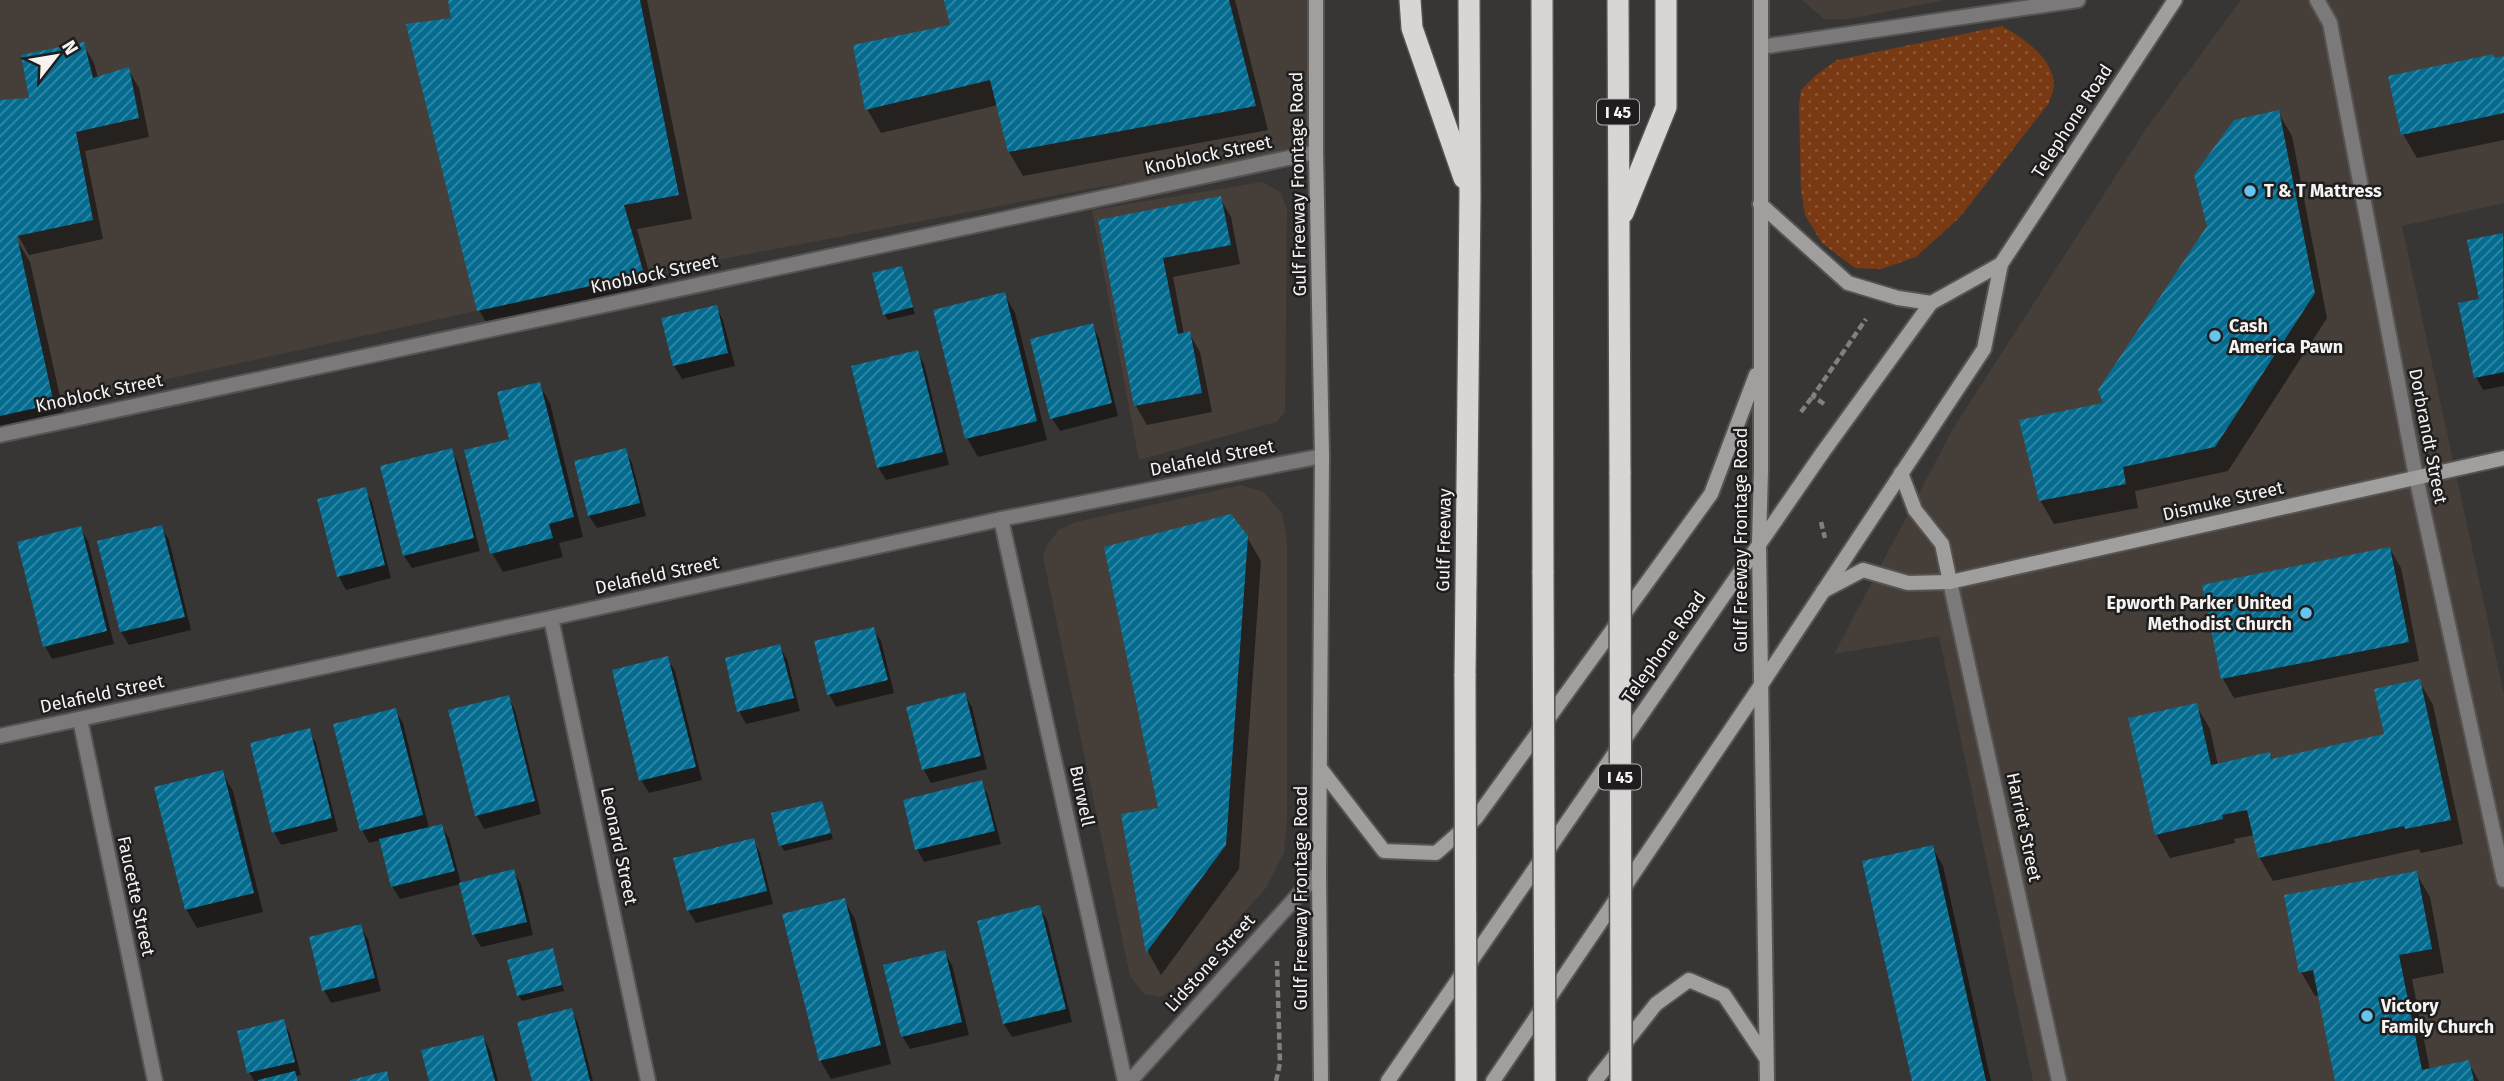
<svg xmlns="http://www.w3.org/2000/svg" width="2504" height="1081" font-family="'Fira Sans',sans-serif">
	<defs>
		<pattern id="grass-dots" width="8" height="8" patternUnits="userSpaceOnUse" patternTransform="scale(1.75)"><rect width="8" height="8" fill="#783913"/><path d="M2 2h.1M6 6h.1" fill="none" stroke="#8c5636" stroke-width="1.8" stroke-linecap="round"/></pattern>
		<pattern id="building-hatch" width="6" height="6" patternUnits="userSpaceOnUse" patternTransform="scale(1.75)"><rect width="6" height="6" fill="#046c90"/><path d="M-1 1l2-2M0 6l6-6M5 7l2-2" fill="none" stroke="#3689a5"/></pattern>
	</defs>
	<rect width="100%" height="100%" fill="#383634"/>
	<g fill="#463e39">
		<path d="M0 0H1318L1316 152 1088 189 644 274 0 416Z"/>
		<path d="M1802 0H1945L1849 19H1824Z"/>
		<path d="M2241 0H2504V203L2402 226 2504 695V1081H2033L1939 636 1834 654 1954 427 2148 126Z"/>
		<path d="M1262 182 1280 192 1287 209 1285 412 1276 422 1139 460 1092 210Z"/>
		<path d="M1241 485 1263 492 1282 513 1287 541V820L1284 853 1266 888 1179 985 1161 997 1144 994 1130 976 1043 556 1047 545 1059 530 1076 522Z"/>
	</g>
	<path fill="url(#grass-dots)" d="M2002 26C2023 38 2054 58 2054 86 2054 91 2050 98 2049 103L1960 217 1916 257 1881 269 1855 268 1822 243 1805 215 1801 190 1799 105 1801 90 1816 75 1837 60Z"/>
	<g fill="#0007">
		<path d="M449 0H647L692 219 637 229 656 298 493 334 479 310 453 19Z"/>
		<path d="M946 0H1235L1268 130 1023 176 1009 152 998 105 881 133 867 109 952 27Z"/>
		<path d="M83 44 94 63 98 78 128 69 139 88 149 137 85 151 103 239 29 255 14 228 11 230 30 262 67 428 0 443V101L31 99Z"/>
		<path d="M2493 56 2495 59 2504 57V140L2417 158 2403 134Z"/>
		<path d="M2278 112 2292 136 2327 318 2228 471 2135 491 2138 508 2054 524 2040 500 2105 404Z"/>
		<path d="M1220 198 1231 217 1240 264 1173 277 1184 334 1189 333 1200 352 1212 412 1147 425 1136 406 1100 221Z"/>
		<path d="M2503 235 2504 386 2483 390 2476 377 2481 300Z"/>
		<path d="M901 268 915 314 888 320 884 314Z"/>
		<path d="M1004 294 1015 313 1047 440 978 457 967 438Z"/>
		<path d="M716 307 723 320 735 366 682 379 674 366 663 320Z"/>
		<path d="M1092 325 1099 338 1118 416 1060 431 1052 418Z"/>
		<path d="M917 352 924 364 949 465 886 480 878 467Z"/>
		<path d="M539 384 550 403 583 537 559 543 563 557 503 572 492 553 511 440Z"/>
		<path d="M451 450 458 463 480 551 412 568 404 556Z"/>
		<path d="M625 450 632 463 646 516 597 528 589 516Z"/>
		<path d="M365 489 372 502 391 578 346 590 339 577 319 500Z"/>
		<path d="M161 527 169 540 191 630 129 645 121 632 99 543Z"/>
		<path d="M80 528 88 541 114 644 52 659 45 646Z"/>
		<path d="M1247 537 1261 561 1239 869 1161 975 1148 952 1123 816 1160 809Z"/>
		<path d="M2390 549 2401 568 2419 661 2234 698 2223 679Z"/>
		<path d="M873 629 881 641 894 693 836 707 829 694Z"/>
		<path d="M779 646 787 659 800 711 746 724 739 711Z"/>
		<path d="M667 658 675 671 702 780 649 793 641 780Z"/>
		<path d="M2419 681 2433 705 2463 844 2421 853 2419 849 2273 881 2259 857 2254 835 2234 839 2235 843 2170 858 2156 834 2196 705 2210 729 2218 765 2269 754 2273 761 2386 735Z"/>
		<path d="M964 694 972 707 987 769 931 783 924 770 908 708Z"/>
		<path d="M508 697 515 710 541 814 484 829 477 816 451 712Z"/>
		<path d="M395 710 403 723 429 828 441 826 449 838 461 884 400 899 392 886 381 840 369 843 362 830Z"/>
		<path d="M309 730 316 743 338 831 281 845 274 832Z"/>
		<path d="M222 772 233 791 263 912 197 928 186 909Z"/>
		<path d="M981 782 988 795 1001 844 924 862 917 849Z"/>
		<path d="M822 803 833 839 784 851 781 845Z"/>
		<path d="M753 840 760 853 773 904 696 923 688 910Z"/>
		<path d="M1932 847 1943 866 1991 1081H1913Z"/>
		<path d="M513 871 521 884 533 935 481 947 474 935Z"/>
		<path d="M2416 873 2430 897 2444 973 2412 979 2430 1070 2468 1062 2479 1081H2336L2320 995 2315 996 2301 972Z"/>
		<path d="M844 900 855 919 891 1064 831 1079 820 1060Z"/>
		<path d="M1039 907 1047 920 1072 1022 1012 1037 1004 1024 979 922Z"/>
		<path d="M360 926 368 939 381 991 331 1003 324 990Z"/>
		<path d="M553 950 564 991 522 1001 518 995Z"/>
		<path d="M944 952 952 965 969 1035 910 1049 902 1036Z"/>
		<path d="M571 1010 578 1023 593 1081H534Z"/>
		<path d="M283 1021 290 1034 301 1075 296 1076 299 1081H254L249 1072Z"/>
		<path d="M483 1037 490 1050 498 1081H430Z"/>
	</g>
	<g fill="url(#building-hatch)">
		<path d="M448 0H640L679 195 624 205 644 274 477 311 406 24 451 18Z"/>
		<path d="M944 0H1229L1256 106 1008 152 990 80 865 110 853 45 950 25Z"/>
		<path d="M84 42 93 78 129 67 139 118 76 132 93 220 17 236 54 404 0 416V100L29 98 21 55Z"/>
		<path d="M2494 54V58L2504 56V113L2401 135 2388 76Z"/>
		<path d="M2279 110 2315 293 2215 447 2123 467 2126 484 2039 501 2019 420 2103 403 2098 390 2207 226 2194 175 2234 120Z"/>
		<path d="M1221 196 1231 245 1163 258 1178 334 1190 331 1202 393 1134 406 1098 220Z"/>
		<path d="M2503 233 2504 372 2474 378 2458 303 2479 299 2467 240Z"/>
		<path d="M902 266 913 307 883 315 872 273Z"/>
		<path d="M1005 292 1037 421 965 439 933 310Z"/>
		<path d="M717 305 728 353 673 366 661 318Z"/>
		<path d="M1093 323 1112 403 1050 419 1030 339Z"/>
		<path d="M918 350 943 452 877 468 851 366Z"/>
		<path d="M540 382 574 517 549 524 553 538 490 554 464 450 509 439 497 392Z"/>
		<path d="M452 448 474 538 403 556 380 466Z"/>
		<path d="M626 448 640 503 588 516 574 461Z"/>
		<path d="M366 487 385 565 337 577 317 499Z"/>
		<path d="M1231 514 1248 536 1226 845 1146 953 1121 814 1158 808 1104 547Z"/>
		<path d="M162 525 185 617 120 632 97 541Z"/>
		<path d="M81 526 107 631 43 647 17 542Z"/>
		<path d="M2390 547 2409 642 2221 679 2202 585Z"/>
		<path d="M874 627 888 680 827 695 814 641Z"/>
		<path d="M780 644 794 698 737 712 725 658Z"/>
		<path d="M668 656 696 767 639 781 612 670Z"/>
		<path d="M2420 679 2451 820 2405 829 2404 826 2258 858 2247 810 2222 815 2223 819 2155 835 2128 718 2197 703 2211 765 2270 752 2271 759 2384 734 2374 689Z"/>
		<path d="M965 692 981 756 922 770 906 707Z"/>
		<path d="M509 695 535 801 475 816 448 710Z"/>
		<path d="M396 708 423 815 360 831 333 724Z"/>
		<path d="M310 728 332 818 272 833 250 743Z"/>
		<path d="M223 770 254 893 185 910 154 787Z"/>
		<path d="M982 780 995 831 915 850 903 800Z"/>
		<path d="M822 801 831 833 779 846 771 813Z"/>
		<path d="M442 824 455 871 391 887 379 839Z"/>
		<path d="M754 838 767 891 687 911 673 858Z"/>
		<path d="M1933 845 1986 1081H1912L1862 861Z"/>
		<path d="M514 869 527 922 472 935 459 883Z"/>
		<path d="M2417 871 2432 949 2399 955 2422 1070 2469 1060 2474 1081H2335L2313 970 2299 973 2284 895Z"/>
		<path d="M845 898 881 1045 819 1061 782 914Z"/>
		<path d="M1040 905 1066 1009 1003 1024 977 921Z"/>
		<path d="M361 924 375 978 322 991 309 937Z"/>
		<path d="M553 948 562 985 517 996 507 960Z"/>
		<path d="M945 950 962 1022 901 1037 883 965Z"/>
		<path d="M572 1008 590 1081H532L517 1022Z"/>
		<path d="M284 1019 295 1062 247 1073 237 1031Z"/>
		<path d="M483 1035 495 1081H429L421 1050Z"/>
		<path d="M295 1071 298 1081H258V1080Z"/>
		<path d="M387 1071 389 1081H350V1080Z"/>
	</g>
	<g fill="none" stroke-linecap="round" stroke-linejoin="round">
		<defs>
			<g id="street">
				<path d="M2317 0 2330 23 2416 477 2504 880"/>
				<path d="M1761 47 2078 0"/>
				<path d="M0 435 1316 152"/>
				<path d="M1001 519 1125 1081"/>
				<path d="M1950 582 2059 1081"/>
				<path d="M551 618 648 1081"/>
				<path d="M80 719 155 1081"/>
				<path d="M0 736 551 618 1001 519 1322 456"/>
				<path d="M1130 1081 1319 872"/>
			</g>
			<g id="secondary">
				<path d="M1316 0V152L1322 456 1319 872 1321 1081"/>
				<path d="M1761 0V470L1759 544 1767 1081"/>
				<path d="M1760 204 1848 283 1898 298 1931 303"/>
				<path d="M1901 473 1915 510 1942 544 1950 582"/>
				<path d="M1823 591 1863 570 1908 583 1950 582 2504 458"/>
				<path d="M1320 768 1384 851 1436 853 1476 818 1711 494 1756 375"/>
				<path d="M1388 1081 1823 452 1931 303 2001 264"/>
				<path d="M1493 1081 1761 685 1984 349 2001 264 2175 0"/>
				<path d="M1595 1081 1656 1004 1689 980 1724 995 1766 1058"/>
			</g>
			<g id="highway">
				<path d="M1410 0 1412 28 1464 178"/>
				<path d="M1542 0 1543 573"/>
				<path d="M1618 0 1620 473"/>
				<path d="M1623 213 1666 107V0"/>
				<path d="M1465 676 1470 197 1469 0"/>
			</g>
		</defs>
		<use href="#street" stroke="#565453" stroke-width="18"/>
		<use href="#secondary" stroke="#565453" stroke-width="18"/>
		<use href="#highway" stroke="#565453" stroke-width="24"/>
		<g stroke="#82807f" stroke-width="4.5" stroke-dasharray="7 3.5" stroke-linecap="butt">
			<path d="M1824 404 1813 396 1866 319"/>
			<path d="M1801 412 1813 396"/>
			<path d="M1821 522 1825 538"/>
			<path d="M1276 1081 1280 1063 1277 961"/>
		</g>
		<use href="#street" stroke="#7b7979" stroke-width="14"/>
		<use href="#secondary" stroke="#a19f9e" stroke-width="14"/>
		<use href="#highway" stroke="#d9d5d4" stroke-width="21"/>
		<defs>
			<g id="highway-bridge">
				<path d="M1620 473 1621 1081"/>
				<path d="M1543 573 1545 1081"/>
				<path d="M1465 676 1466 1081"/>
			</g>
		</defs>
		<use href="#highway-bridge" stroke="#565453" stroke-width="24" stroke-linecap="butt"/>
		<use href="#highway-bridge" stroke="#d9d5d4" stroke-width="21"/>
	</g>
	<g fill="#67c4ef" stroke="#1f1d1d" stroke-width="2.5">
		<circle cx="2250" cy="191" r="7"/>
		<circle cx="2215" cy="336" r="7"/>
		<circle cx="2306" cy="613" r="7"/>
		<circle cx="2367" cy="1016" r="7"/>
	</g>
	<g text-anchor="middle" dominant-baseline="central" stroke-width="5" stroke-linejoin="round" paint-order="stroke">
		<g fill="#1f1d1d" stroke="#b5b4b3" stroke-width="2">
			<rect x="1597" y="99.5" width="42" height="25" rx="5"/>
			<rect x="1599" y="764.5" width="42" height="25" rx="5"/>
		</g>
		<g font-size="16" font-weight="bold" fill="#f5f4f3">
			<text x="1618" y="112">I 45</text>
			<text x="1620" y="777">I 45</text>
		</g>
		<g font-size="18" fill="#f5f4f3" stroke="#1f1d1d">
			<text transform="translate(2072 121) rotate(-57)">Telephone Road</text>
			<text transform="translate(1208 155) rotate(-12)">Knoblock Street</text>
			<text transform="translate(1298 184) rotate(-91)">Gulf Freeway Frontage Road</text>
			<text transform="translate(654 274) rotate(-12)">Knoblock Street</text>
			<text transform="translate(99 393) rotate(-12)">Knoblock Street</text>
			<text transform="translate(2428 436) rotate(79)">Dorbrandt Street</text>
			<text transform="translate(1212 458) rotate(-11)">Delafield Street</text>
			<text transform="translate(2223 501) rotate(-13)">Dismuke Street</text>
			<text transform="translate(1444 540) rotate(-89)">Gulf Freeway</text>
			<text transform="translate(1741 540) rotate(-90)">Gulf Freeway Frontage Road</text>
			<text transform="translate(657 575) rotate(-12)">Delafield Street</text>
			<text transform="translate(1664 647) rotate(-55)">Telephone Road</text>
			<text transform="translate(102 694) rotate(-12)">Delafield Street</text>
			<text transform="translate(1082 796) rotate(78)">Burwell</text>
			<text transform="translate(2024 827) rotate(78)">Harriet Street</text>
			<text transform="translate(619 846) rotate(78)">Leonard Street</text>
			<text transform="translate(136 896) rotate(78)">Faucette Street</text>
			<text transform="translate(1301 898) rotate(-90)">Gulf Freeway Frontage Road</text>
			<text transform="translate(1210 963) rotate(-48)">Lidstone Street</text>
		</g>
		<g font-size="18" font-weight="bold" fill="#f5f4f3" stroke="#1f1d1d" text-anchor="start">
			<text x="2264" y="191">T &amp; T Mattress</text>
			<text x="2229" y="326">Cash<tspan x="2229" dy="21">America Pawn</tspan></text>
			<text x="2292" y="603" text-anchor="end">Epworth Parker United<tspan x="2292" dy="21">Methodist Church</tspan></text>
			<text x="2381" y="1006">Victory<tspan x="2381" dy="21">Family Church</tspan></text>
		</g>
	</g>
	<g transform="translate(56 56) rotate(59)" stroke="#1f1d1d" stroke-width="5" paint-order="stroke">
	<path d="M0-5L12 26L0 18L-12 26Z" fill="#f5f4f3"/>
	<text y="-10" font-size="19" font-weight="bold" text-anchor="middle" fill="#f5f4f3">N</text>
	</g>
</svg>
